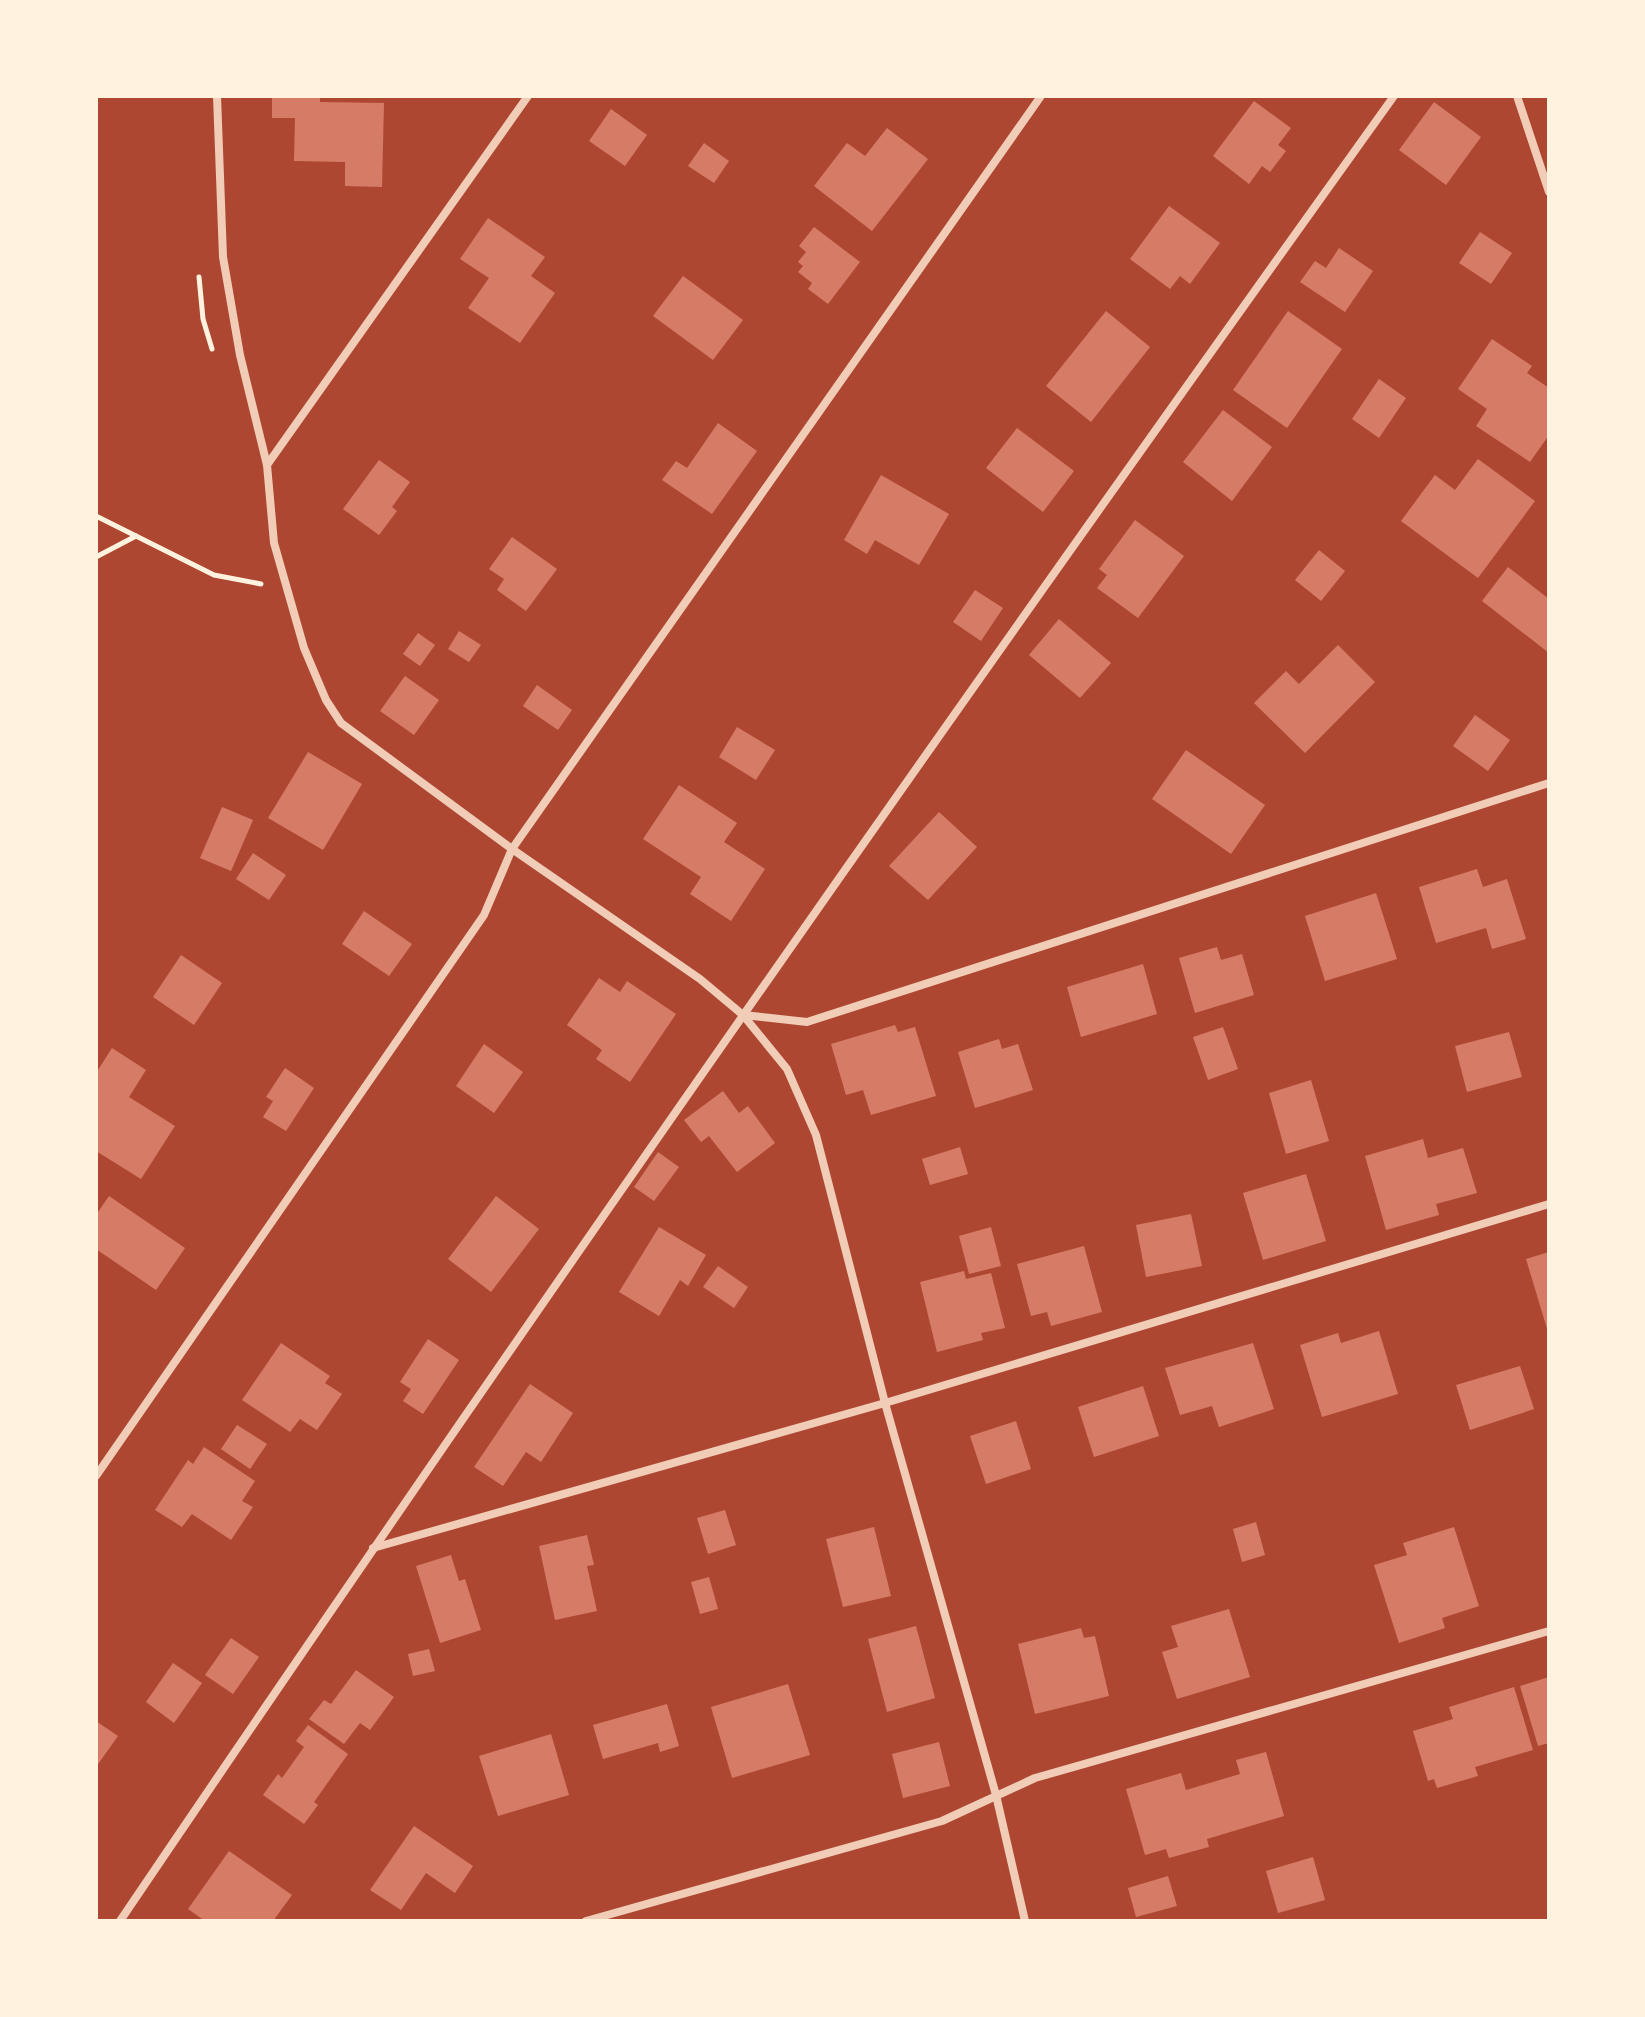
<svg xmlns="http://www.w3.org/2000/svg" width="1645" height="2017" font-family="Signika,sans-serif">
	<rect width="100%" height="100%" fill="#c8553d"/>
	<rect fill="#ae4732" x="96" y="96" width="1453" height="1825"/>
	<g fill="#d67c66">
		<path d="M272 96H320V102L384 103 382 187 345 186V162L294 161 295 118H272Z"/>
		<path d="M1254 101 1291 128 1278 145 1286 151 1270 172 1262 166 1249 184 1213 156Z"/>
		<path d="M1434 102 1481 137 1446 185 1399 150Z"/>
		<path d="M611 109 647 135 625 166 589 141Z"/>
		<path d="M887 128 928 159 872 231 814 186 847 143 865 156Z"/>
		<path d="M704 143 729 161 714 183 688 166Z"/>
		<path d="M1169 206 1220 243 1190 284 1180 276 1170 289 1130 259Z"/>
		<path d="M488 218 545 257 531 276 555 293 520 343 468 308 489 278 460 259Z"/>
		<path d="M814 227 860 262 828 304 808 289 812 283 798 272 803 266 798 262 806 252 799 246Z"/>
		<path d="M1480 232 1512 253 1491 284 1459 263Z"/>
		<path d="M1339 248 1373 271 1345 312 1300 282 1315 261 1326 268Z"/>
		<path d="M683 276 743 320 713 360 653 316Z"/>
		<path d="M1106 311 1150 347 1091 422 1046 386Z"/>
		<path d="M1288 311 1342 349 1287 428 1233 390Z"/>
		<path d="M1492 339 1532 366 1527 373 1549 388V435L1530 462 1476 426 1487 409 1458 389Z"/>
		<path d="M1379 379 1406 398 1379 438 1352 419Z"/>
		<path d="M1223 410 1272 447 1232 501 1183 462Z"/>
		<path d="M718 423 757 451 712 514 662 480 676 461 687 468Z"/>
		<path d="M1017 428 1074 471 1043 512 986 468Z"/>
		<path d="M1478 459 1535 501 1478 578 1401 521 1435 475 1455 490Z"/>
		<path d="M379 460 410 482 392 507 397 511 379 535 343 509Z"/>
		<path d="M881 475 949 514 919 565 875 540 867 554 844 540Z"/>
		<path d="M1135 520 1184 556 1138 618 1097 588 1107 575 1099 569Z"/>
		<path d="M512 537 557 569 526 611 497 590 504 579 489 569Z"/>
		<path d="M1319 550 1345 571 1321 601 1295 580Z"/>
		<path d="M1508 567 1549 599V653L1482 601Z"/>
		<path d="M975 590 1003 608 981 641 953 622Z"/>
		<path d="M1059 619 1111 663 1080 698 1029 655Z"/>
		<path d="M459 631 481 645 469 662 448 649Z"/>
		<path d="M418 633 435 645 420 666 403 654Z"/>
		<path d="M1338 645 1375 682 1305 753 1254 703 1286 671 1299 684Z"/>
		<path d="M405 676 439 700 414 735 380 711Z"/>
		<path d="M537 685 572 710 558 730 523 706Z"/>
		<path d="M1475 715 1510 740 1488 771 1453 746Z"/>
		<path d="M737 727 775 750 756 780 719 757Z"/>
		<path d="M1186 750 1265 805 1231 854 1152 799Z"/>
		<path d="M308 752 362 784 323 850 268 818Z"/>
		<path d="M679 785 737 823 724 842 765 869 731 921 690 894 701 877 643 839Z"/>
		<path d="M222 807 253 820 231 871 200 858Z"/>
		<path d="M939 812 977 847 928 900 889 866Z"/>
		<path d="M253 853 286 875 269 900 236 879Z"/>
		<path d="M1477 869 1483 887 1507 879 1526 939 1492 949 1486 928 1436 943 1419 887Z"/>
		<path d="M1376 893 1397 959 1325 981 1305 916Z"/>
		<path d="M364 911 412 944 389 976 342 944Z"/>
		<path d="M1217 947 1221 960 1242 954 1254 995 1195 1013 1179 958Z"/>
		<path d="M181 955 222 983 194 1025 153 997Z"/>
		<path d="M1143 964 1157 1014 1081 1037 1067 987Z"/>
		<path d="M599 978 620 992 627 981 676 1014 630 1082 596 1059 602 1050 567 1025Z"/>
		<path d="M895 1025 898 1032 915 1027 936 1096 871 1115 863 1090 846 1095 831 1044Z"/>
		<path d="M1223 1027 1238 1069 1208 1080 1193 1037Z"/>
		<path d="M1509 1032 1522 1077 1467 1092 1455 1046Z"/>
		<path d="M999 1039 1002 1049 1018 1044 1033 1090 975 1108 958 1052Z"/>
		<path d="M484 1044 523 1072 494 1113 456 1086Z"/>
		<path d="M112 1048 146 1070 129 1097 175 1126 141 1179 96 1151V1073Z"/>
		<path d="M285 1068 314 1088 286 1131 263 1117 273 1101 266 1097Z"/>
		<path d="M1311 1080 1329 1141 1286 1154 1269 1093Z"/>
		<path d="M723 1091 739 1113 748 1106 775 1143 737 1172 709 1136 701 1142 684 1120Z"/>
		<path d="M1423 1139 1428 1158 1463 1148 1477 1193 1436 1204 1439 1215 1386 1230 1365 1156Z"/>
		<path d="M960 1147 968 1174 930 1185 922 1159Z"/>
		<path d="M658 1152 679 1167 654 1201 634 1187Z"/>
		<path d="M1306 1174 1326 1241 1263 1260 1243 1193Z"/>
		<path d="M109 1196 185 1248 156 1290 96 1249V1215Z"/>
		<path d="M496 1196 539 1229 491 1292 448 1259Z"/>
		<path d="M1191 1214 1202 1266 1146 1277 1136 1225Z"/>
		<path d="M659 1227 706 1255 688 1286 680 1280 659 1316 619 1292Z"/>
		<path d="M991 1227 1001 1266 969 1274 959 1236Z"/>
		<path d="M1084 1246 1102 1312 1051 1326 1047 1312 1031 1316 1017 1264Z"/>
		<path d="M1549 1252V1332H1548L1526 1259Z"/>
		<path d="M718 1266 748 1287 734 1308 703 1287Z"/>
		<path d="M964 1271 966 1279 991 1273 1005 1328 981 1333 983 1340 937 1352 920 1282Z"/>
		<path d="M1379 1331 1398 1394 1322 1417 1300 1345 1338 1333 1341 1343Z"/>
		<path d="M428 1339 459 1360 423 1414 403 1401 411 1389 400 1382Z"/>
		<path d="M281 1343 330 1376 325 1383 342 1394 317 1430 300 1419 290 1432 242 1400Z"/>
		<path d="M1253 1343 1274 1409 1219 1427 1212 1406 1180 1415 1165 1368Z"/>
		<path d="M1520 1366 1534 1409 1470 1430 1456 1385Z"/>
		<path d="M530 1384 573 1413 541 1462 526 1452 503 1486 474 1467Z"/>
		<path d="M1143 1386 1159 1436 1094 1457 1078 1407Z"/>
		<path d="M1016 1421 1031 1469 986 1484 970 1436Z"/>
		<path d="M237 1425 267 1444 250 1469 221 1449Z"/>
		<path d="M204 1447 255 1481 242 1501 253 1507 231 1540 192 1514 182 1527 155 1510 188 1460 193 1464Z"/>
		<path d="M725 1510 736 1545 708 1554 697 1518Z"/>
		<path d="M1256 1522 1265 1555 1242 1562 1233 1529Z"/>
		<path d="M874 1527 891 1596 843 1607 826 1539Z"/>
		<path d="M1454 1527 1479 1606 1442 1618 1445 1628 1399 1643 1374 1565 1407 1555 1403 1543Z"/>
		<path d="M587 1535 594 1565 587 1566 597 1611 555 1620 539 1546Z"/>
		<path d="M451 1555 459 1581 465 1579 481 1630 440 1643 416 1566Z"/>
		<path d="M709 1577 718 1609 700 1614 691 1582Z"/>
		<path d="M1229 1609 1250 1677 1177 1699 1162 1652 1178 1647 1171 1626Z"/>
		<path d="M916 1626 935 1698 887 1712 868 1639Z"/>
		<path d="M1081 1628 1084 1638 1095 1636 1109 1696 1035 1714 1018 1644Z"/>
		<path d="M231 1638 259 1657 233 1694 205 1675Z"/>
		<path d="M429 1649 435 1671 413 1676 408 1654Z"/>
		<path d="M173 1663 202 1683 174 1723 146 1702Z"/>
		<path d="M356 1670 394 1697 370 1730 360 1723 344 1744 309 1719 324 1700 331 1704Z"/>
		<path d="M1549 1677V1743L1538 1746 1520 1686Z"/>
		<path d="M788 1684 810 1755 732 1778 711 1707Z"/>
		<path d="M1514 1687 1533 1750 1475 1767 1478 1776 1437 1788 1434 1779 1428 1781 1413 1731 1453 1719 1449 1707Z"/>
		<path d="M667 1704 679 1746 660 1752 658 1743 603 1759 593 1725Z"/>
		<path d="M96 1721 118 1736 96 1767Z"/>
		<path d="M308 1725 348 1754 314 1802 318 1805 304 1824 263 1795 278 1774 282 1778 304 1747 296 1741Z"/>
		<path d="M551 1734 569 1795 498 1816 479 1756Z"/>
		<path d="M939 1742 950 1786 903 1798 892 1754Z"/>
		<path d="M1266 1752 1284 1816 1207 1839 1209 1847 1169 1858 1166 1849 1145 1855 1126 1789 1181 1773 1186 1790 1240 1774 1236 1760Z"/>
		<path d="M414 1826 473 1866 455 1893 426 1873 401 1910 370 1890Z"/>
		<path d="M229 1851 292 1895 273 1921H205L188 1909Z"/>
		<path d="M1313 1857 1325 1900 1278 1913 1266 1871Z"/>
		<path d="M1168 1876 1177 1906 1136 1917 1128 1888Z"/>
	</g>
	<g fill="none" stroke-linecap="round" stroke-linejoin="round">
		<g stroke="#fff3e0" stroke-width="5">
			<path d="M199 277 203 319 212 349"/>
			<path d="M96 516 214 575 261 584"/>
			<path d="M96 557 136 536"/>
		</g>
		<g stroke="#f1ccb7" stroke-width="8">
			<path d="M217 96 223 257 240 355 267 465 274 543 304 648 326 700 341 723 512 849 700 979 743 1015 787 1069 816 1135 885 1403 996 1795 1025 1921"/>
			<path d="M1517 96 1549 192"/>
			<path d="M267 465 528 96"/>
			<path d="M744 1015 807 1022 1549 783"/>
			<path d="M96 1476 484 915 512 849 1041 96"/>
			<path d="M373 1548 885 1403 1549 1204"/>
			<path d="M120 1921C536 1306 962 699 1394 96"/>
			<path d="M586 1921 942 1821 1035 1778 1549 1631"/>
		</g>
	</g>
	<rect width="1645" height="2017" fill="none" stroke="#fff3e0" stroke-width="196"/>
</svg>
